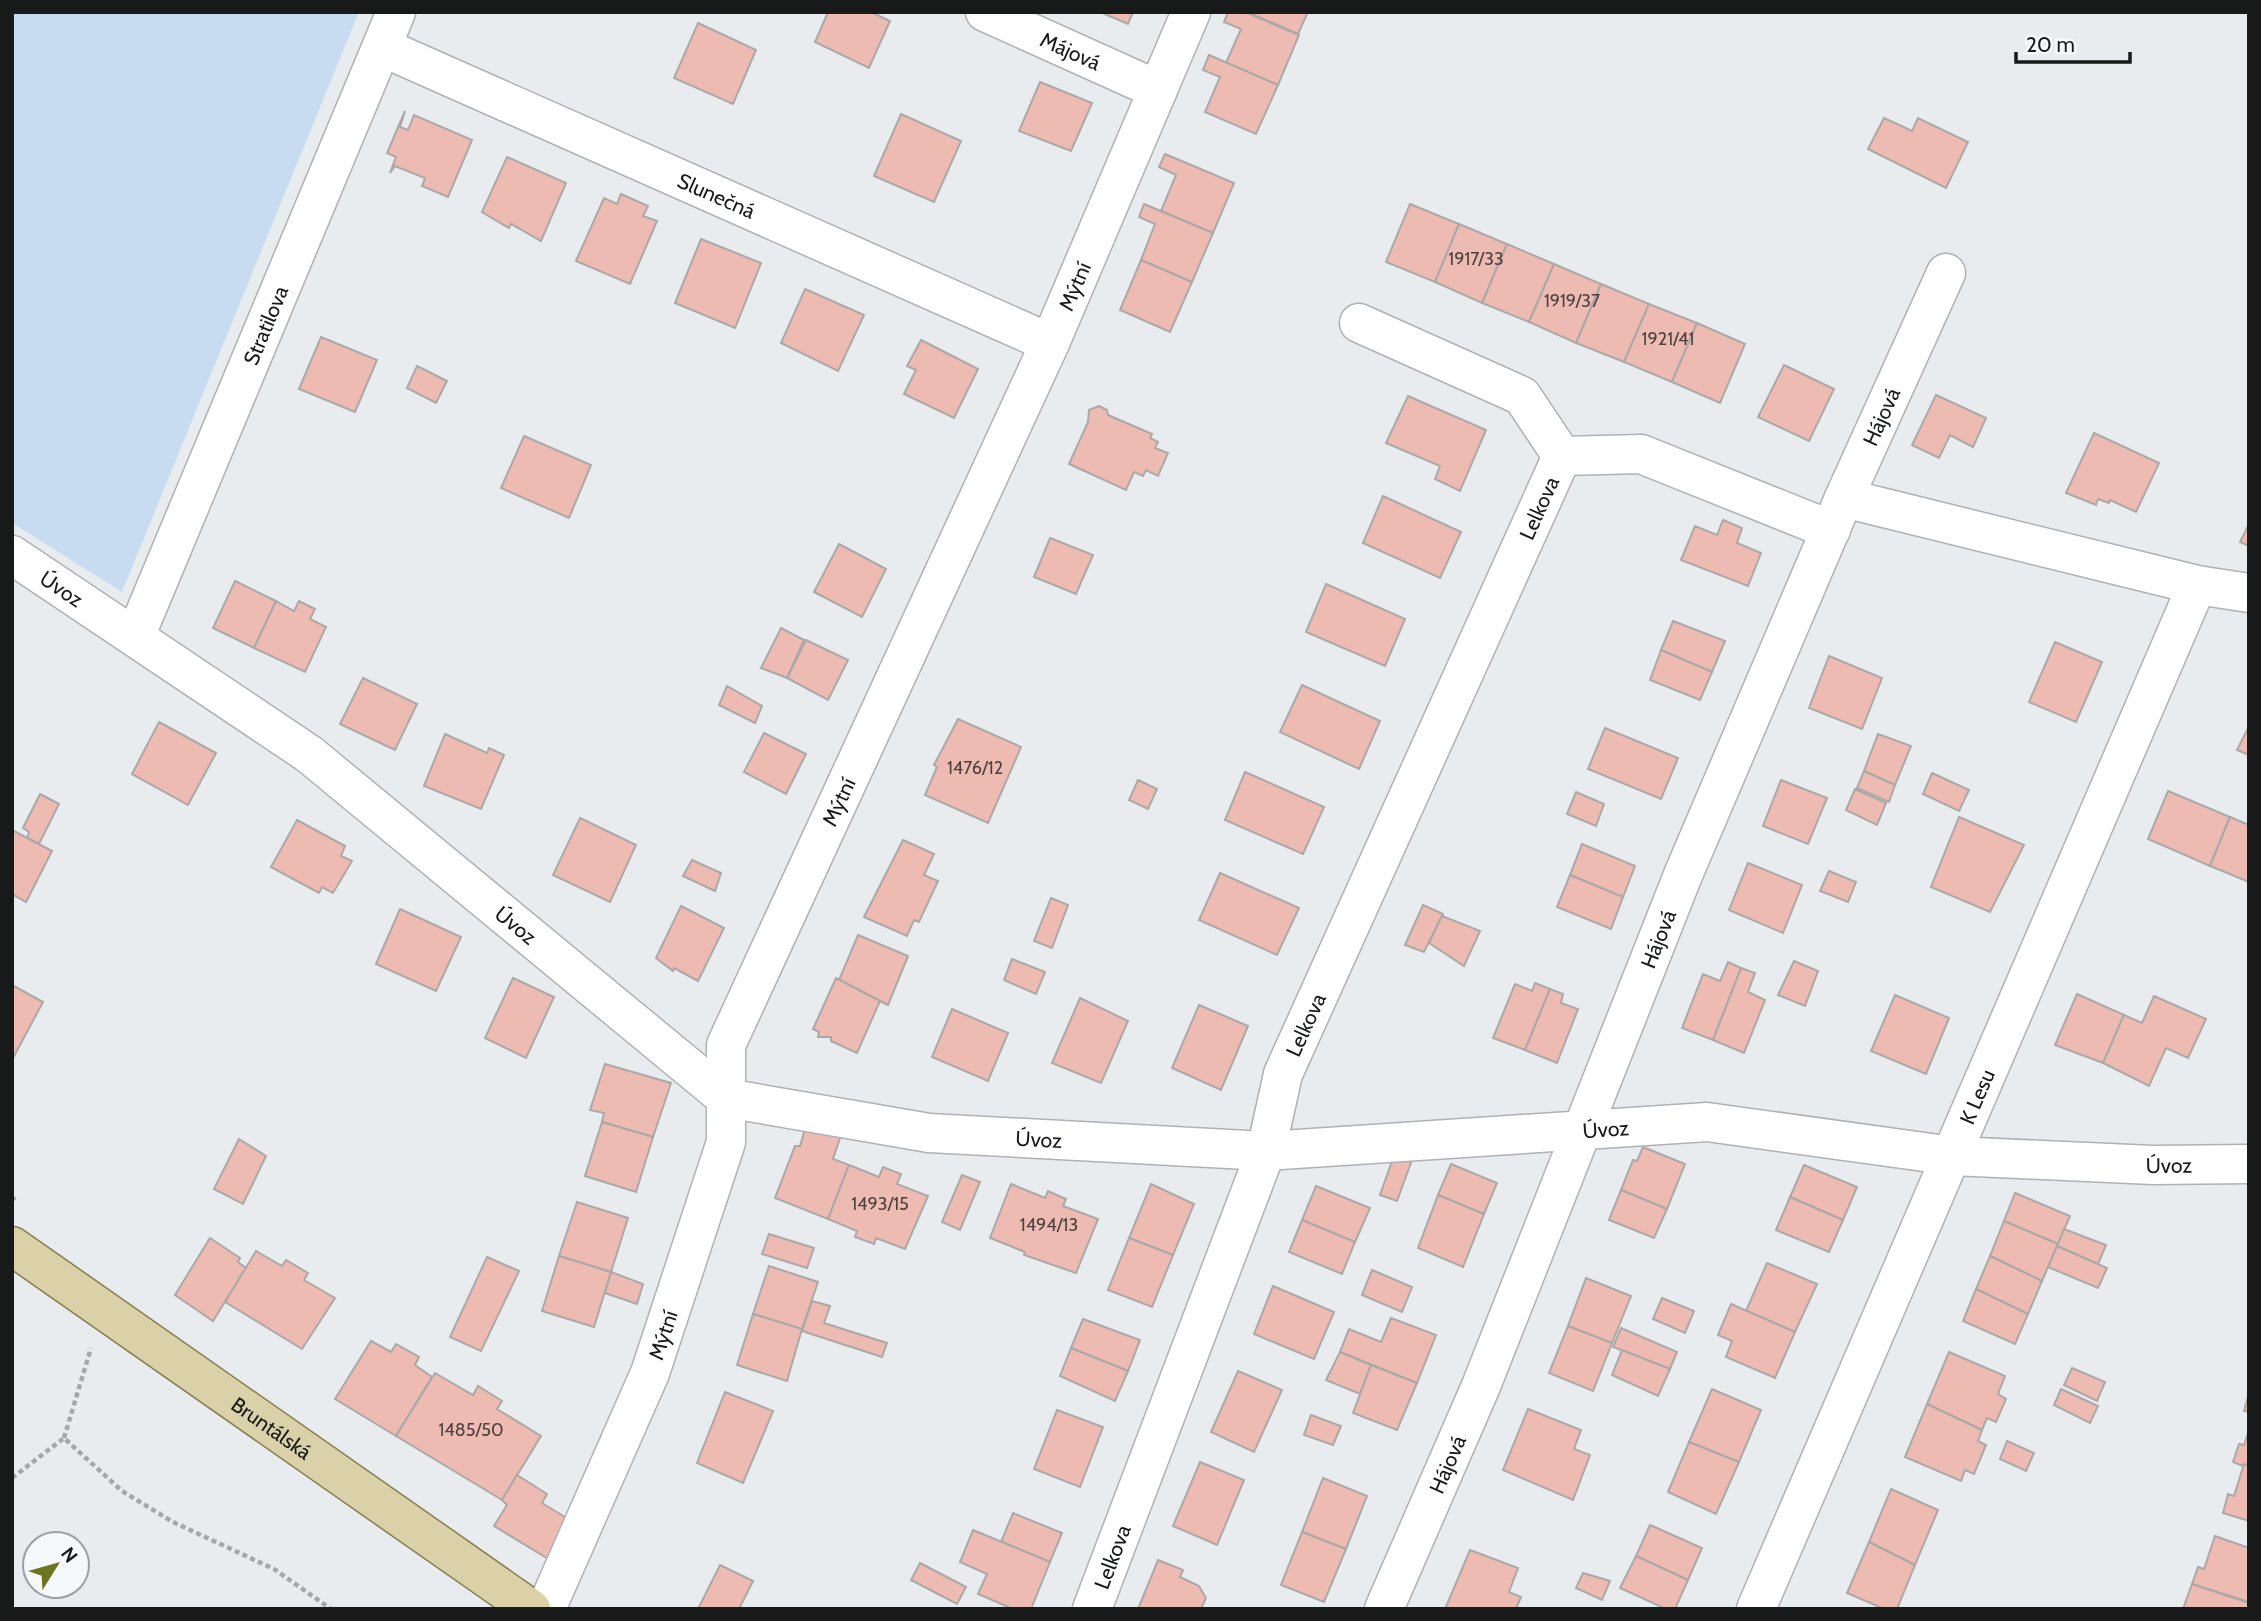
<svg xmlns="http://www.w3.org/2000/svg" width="2261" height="1621" font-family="Cabin,sans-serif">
	<rect width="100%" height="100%" fill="#e9ecee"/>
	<path fill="#c7dcf0" d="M12 12H359L122 592 12 523Z"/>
	<g fill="#edbbb2" stroke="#aca8a8" stroke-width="2">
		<path d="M828 12H871L890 21 869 68 815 42Z"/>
		<path d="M1100 12H1133L1128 24Z"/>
		<path d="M1228 12H1245L1299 35 1278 85 1226 63 1241 29 1224 22Z"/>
		<path d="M1247 12H1308L1298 34Z"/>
		<path d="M698 23 756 50 733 104 674 78Z"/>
		<path d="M1209 55 1278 85 1256 134 1205 112 1220 77 1203 70Z"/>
		<path d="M1040 82 1092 103 1071 151 1019 131Z"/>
		<path d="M405 111 400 127 408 130 414 115 472 140 448 197 422 186 425 178 395 166 390 173 396 157 387 153Z"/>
		<path d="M901 114 961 141 934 202 874 176Z"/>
		<path d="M1884 118 1912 131 1918 118 1968 142 1946 188 1868 149Z"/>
		<path d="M1165 154 1234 183 1213 233 1161 211 1176 175 1159 167Z"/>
		<path d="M507 157 566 183 541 241 511 224 509 228 482 212Z"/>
		<path d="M621 194 648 206 643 216 657 221 630 284 576 261 604 198 617 204Z"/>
		<path d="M1144 204 1213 233 1192 282 1141 260 1155 224 1139 217Z"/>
		<path d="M1410 204 1459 224 1435 282 1386 262Z"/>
		<path d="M1459 224 1507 244 1482 303 1435 282Z"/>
		<path d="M701 239 761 263 735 328 675 303Z"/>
		<path d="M1507 244 1554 264 1529 322 1482 303Z"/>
		<path d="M1141 260 1192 282 1170 332 1120 310Z"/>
		<path d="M1554 264 1601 284 1576 343 1529 322Z"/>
		<path d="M1601 284 1649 304 1624 362 1576 343Z"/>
		<path d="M805 289 864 315 838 371 781 343Z"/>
		<path d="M1649 304 1697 323 1672 382 1624 362Z"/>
		<path d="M1697 323 1745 344 1720 403 1672 382Z"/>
		<path d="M321 337 377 360 355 412 299 389Z"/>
		<path d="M921 340 978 369 954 418 904 394 916 370 907 366Z"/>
		<path d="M1784 365 1834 389 1809 441 1758 417Z"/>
		<path d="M417 366 447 381 436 403 407 388Z"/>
		<path d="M1936 395 1986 418 1973 447 1950 435 1939 458 1912 445Z"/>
		<path d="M1408 396 1486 430 1460 491 1435 479 1440 466 1386 443Z"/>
		<path d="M1099 406 1107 410 1108 415 1152 434 1150 438 1158 442 1155 448 1168 453 1158 476 1146 470 1143 476 1134 472 1126 490 1069 464 1088 422 1089 410Z"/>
		<path d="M2094 433 2159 463 2136 512 2110 500 2109 503 2098 499 2096 505 2066 493Z"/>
		<path d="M524 436 591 465 569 518 501 488Z"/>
		<path d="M1383 496 1461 532 1440 578 1363 543Z"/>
		<path d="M1723 520 1742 528 1737 543 1761 553 1748 586 1681 560 1695 526 1717 535Z"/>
		<path d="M2249 524V546L2240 542Z"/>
		<path d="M1050 538 1093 555 1076 594 1034 577Z"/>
		<path d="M839 544 886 569 862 617 814 592Z"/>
		<path d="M235 581 276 601 254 648 213 628Z"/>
		<path d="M1326 584 1405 619 1385 666 1306 632Z"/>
		<path d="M276 601 294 611 299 601 315 609 310 619 326 627 305 672 254 648Z"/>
		<path d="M1673 621 1725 641 1712 672 1661 650Z"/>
		<path d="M781 628 804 640 787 678 761 668Z"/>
		<path d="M806 640 848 660 828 700 787 678Z"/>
		<path d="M2055 642 2102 662 2076 722 2029 702Z"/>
		<path d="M1661 650 1712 672 1700 700 1650 680Z"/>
		<path d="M1829 656 1882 678 1862 729 1809 708Z"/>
		<path d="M363 678 417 704 395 750 340 724Z"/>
		<path d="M1302 685 1380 721 1359 769 1280 732Z"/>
		<path d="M727 686 762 706 755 723 719 705Z"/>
		<path d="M958 719 1021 747 988 823 925 795 937 767 934 765Z"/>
		<path d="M159 722 216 753 188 805 132 774Z"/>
		<path d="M2249 726V755L2237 750Z"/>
		<path d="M1605 728 1678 758 1661 799 1588 769Z"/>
		<path d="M764 733 806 754 786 794 744 772Z"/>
		<path d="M445 734 487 753 489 748 504 755 481 809 424 786Z"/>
		<path d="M1878 734 1911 746 1895 785 1864 771Z"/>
		<path d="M1864 771 1895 785 1889 802 1857 788Z"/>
		<path d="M1245 772 1324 807 1303 854 1225 820Z"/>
		<path d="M1932 773 1969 790 1959 811 1923 794Z"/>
		<path d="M1138 780 1157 789 1148 809 1129 800Z"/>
		<path d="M1781 780 1827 798 1808 844 1763 826Z"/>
		<path d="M1855 789 1886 803 1877 825 1846 810Z"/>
		<path d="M2168 791 2230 817 2210 866 2148 839Z"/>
		<path d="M1576 792 1604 804 1596 826 1567 814Z"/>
		<path d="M40 794 59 804 39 844 27 838 29 832 23 828Z"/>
		<path d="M1959 817 2024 845 1990 912 1931 887Z"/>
		<path d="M2230 817 2249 825V882L2210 866Z"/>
		<path d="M580 818 636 845 610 902 553 875Z"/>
		<path d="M297 820 345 846 341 856 352 861 333 893 322 887 319 893 271 867Z"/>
		<path d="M12 830 52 851 26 902 12 894Z"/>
		<path d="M903 840 934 854 924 875 938 881 919 922 914 920 907 936 864 917Z"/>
		<path d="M1582 844 1635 866 1623 897 1570 875Z"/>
		<path d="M692 860 721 873 715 891 683 876Z"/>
		<path d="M1748 863 1802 885 1783 933 1729 910Z"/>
		<path d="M1829 871 1856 882 1848 902 1820 891Z"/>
		<path d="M1220 873 1299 908 1277 955 1199 920Z"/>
		<path d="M1570 875 1623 897 1611 929 1557 907Z"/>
		<path d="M1051 898 1068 905 1052 948 1034 941Z"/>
		<path d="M1423 905 1443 914 1424 952 1405 945Z"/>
		<path d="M681 906 724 928 698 981 674 968 673 971 656 958Z"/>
		<path d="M400 909 461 937 436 991 376 964Z"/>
		<path d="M1442 916 1480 931 1464 966 1429 943Z"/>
		<path d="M858 935 908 956 888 1005 839 980Z"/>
		<path d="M1012 959 1045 972 1036 994 1004 980Z"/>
		<path d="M1794 961 1818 971 1805 1006 1778 995Z"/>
		<path d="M1728 962 1741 968 1713 1040 1682 1028 1703 974 1720 981Z"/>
		<path d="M1741 968 1755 973 1748 992 1765 1000 1744 1053 1713 1040Z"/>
		<path d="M513 978 554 997 526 1058 485 1038Z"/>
		<path d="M836 978 880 1001 857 1053 831 1041V1037H818L819 1032 813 1029Z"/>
		<path d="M1535 983 1550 989 1525 1050 1493 1038 1515 984 1532 991Z"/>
		<path d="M12 985 43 1002 12 1060Z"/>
		<path d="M1550 989 1563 994 1561 1003 1578 1009 1557 1063 1525 1050Z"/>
		<path d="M2077 994 2124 1015 2103 1063 2055 1045Z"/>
		<path d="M1895 995 1949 1018 1926 1074 1871 1051Z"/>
		<path d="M2154 996 2206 1019 2188 1058 2166 1048 2149 1086 2103 1063 2124 1015 2142 1023Z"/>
		<path d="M1080 998 1128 1021 1101 1083 1052 1063Z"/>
		<path d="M1199 1005 1248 1026 1221 1090 1172 1068Z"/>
		<path d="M952 1009 1008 1033 988 1081 932 1057Z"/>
		<path d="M605 1064 671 1083 653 1137 602 1122 604 1113 590 1110Z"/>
		<path d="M602 1122 653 1137 636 1192 585 1176Z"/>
		<path d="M805 1129 841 1135 833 1159 849 1165 828 1219 775 1198 795 1146H800Z"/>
		<path d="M239 1139 266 1156 243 1204 214 1189Z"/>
		<path d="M1643 1147 1685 1164 1667 1209 1621 1190 1633 1160 1637 1161Z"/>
		<path d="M1416 1149 1397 1201 1380 1195 1395 1153Z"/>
		<path d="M1451 1164 1497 1183 1484 1214 1438 1195Z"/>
		<path d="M849 1165 879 1177 883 1167 901 1174 897 1184 928 1196 905 1249 876 1238 874 1244 855 1237 857 1231 828 1219Z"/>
		<path d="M1804 1165 1857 1187 1843 1220 1790 1197Z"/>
		<path d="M962 1175 980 1182 960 1230 942 1222Z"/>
		<path d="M1011 1184 1045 1198 1048 1191 1066 1199 1063 1206 1098 1219 1076 1273 1024 1255 1025 1252 990 1238Z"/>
		<path d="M1151 1184 1194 1204 1173 1255 1129 1238Z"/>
		<path d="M1316 1186 1370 1208 1355 1242 1302 1220Z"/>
		<path d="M1621 1190 1667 1209 1654 1238 1609 1220Z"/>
		<path d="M2015 1193 2070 1216 2058 1244 2004 1221Z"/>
		<path d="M1438 1195 1484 1214 1463 1267 1418 1248Z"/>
		<path d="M1790 1197 1843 1220 1829 1252 1776 1230Z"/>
		<path d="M577 1202 628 1218 611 1272 559 1256Z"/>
		<path d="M1302 1220 1355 1242 1342 1274 1289 1252Z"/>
		<path d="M2004 1221 2058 1244 2042 1281 1990 1256Z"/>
		<path d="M2064 1229 2106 1245 2098 1264 2057 1246Z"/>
		<path d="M769 1234 814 1248 807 1268 762 1254Z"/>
		<path d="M210 1238 240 1258 238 1262 246 1268 213 1321 175 1295Z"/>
		<path d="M1129 1238 1173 1255 1152 1307 1108 1290Z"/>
		<path d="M2057 1246 2107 1268 2098 1288 2048 1267Z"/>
		<path d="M256 1251 282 1266 286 1260 308 1273 304 1280 335 1298 302 1349 225 1302Z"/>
		<path d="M559 1256 611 1272 594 1327 542 1311Z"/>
		<path d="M1990 1256 2042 1281 2028 1314 1976 1289Z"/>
		<path d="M487 1257 519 1271 481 1351 450 1337Z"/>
		<path d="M1767 1263 1817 1284 1795 1332 1746 1311Z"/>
		<path d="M769 1266 818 1282 802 1329 753 1314Z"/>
		<path d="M1372 1270 1412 1287 1402 1312 1362 1295Z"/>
		<path d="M611 1272 643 1284 637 1304 605 1293Z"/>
		<path d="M1586 1278 1631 1296 1612 1343 1568 1326Z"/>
		<path d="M1273 1286 1334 1312 1314 1359 1254 1334Z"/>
		<path d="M1976 1289 2028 1314 2015 1344 1963 1321Z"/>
		<path d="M1662 1298 1694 1311 1685 1333 1653 1319Z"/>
		<path d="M812 1301 830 1306 824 1323 887 1343 882 1357 802 1331Z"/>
		<path d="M1731 1304 1795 1332 1775 1378 1726 1357 1732 1341 1718 1335Z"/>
		<path d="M753 1314 802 1329 787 1381 737 1365Z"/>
		<path d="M1391 1318 1436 1335 1417 1383 1340 1352 1349 1329 1381 1342Z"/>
		<path d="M1083 1319 1140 1340 1128 1371 1071 1348Z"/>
		<path d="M1568 1326 1612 1343 1593 1391 1549 1373Z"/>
		<path d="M1621 1328 1677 1352 1670 1369 1613 1347Z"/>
		<path d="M371 1341 391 1352 396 1344 419 1357 415 1365 432 1377 396 1436 335 1399Z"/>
		<path d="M1071 1348 1128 1371 1115 1401 1060 1376Z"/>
		<path d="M1622 1350 1670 1369 1658 1396 1612 1375Z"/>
		<path d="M1340 1352 1371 1365 1360 1394 1326 1380Z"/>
		<path d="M1949 1352 2005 1376 1998 1394 2006 1399 1996 1422 1987 1418 1982 1430 1927 1404Z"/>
		<path d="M1371 1365 1417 1383 1397 1430 1353 1413Z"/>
		<path d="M2072 1368 2105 1382 2097 1401 2064 1385Z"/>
		<path d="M1238 1371 1282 1390 1254 1452 1211 1432Z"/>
		<path d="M435 1373 473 1395 478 1386 502 1401 497 1409 541 1436 502 1500 396 1436Z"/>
		<path d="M1712 1389 1761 1410 1739 1462 1689 1442Z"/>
		<path d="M2061 1389 2098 1406 2090 1423 2054 1405Z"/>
		<path d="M725 1392 773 1411 743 1483 697 1463Z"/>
		<path d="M2249 1393V1412L2244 1411Z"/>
		<path d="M1927 1404 1982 1430 1978 1441 1986 1445 1974 1474 1965 1470 1961 1481 1905 1457Z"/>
		<path d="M1528 1409 1581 1430 1574 1449 1590 1455 1573 1500 1503 1470Z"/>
		<path d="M1057 1410 1103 1427 1080 1487 1034 1469Z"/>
		<path d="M1311 1415 1341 1426 1333 1445 1304 1435Z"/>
		<path d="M2249 1430V1466H2243L2233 1462 2239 1444 2244 1445Z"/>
		<path d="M2007 1441 2034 1453 2026 1471 2000 1459Z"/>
		<path d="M1689 1442 1739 1462 1716 1514 1668 1492Z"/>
		<path d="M1200 1462 1244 1480 1217 1545 1173 1526Z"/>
		<path d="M2244 1464 2249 1466V1521L2223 1513 2228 1494 2234 1496Z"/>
		<path d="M517 1475 547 1494 542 1503 573 1522 550 1560 494 1526 507 1505 502 1500Z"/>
		<path d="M1323 1478 1367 1496 1346 1549 1302 1532Z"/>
		<path d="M1891 1489 1938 1510 1915 1565 1869 1542Z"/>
		<path d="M1013 1513 1062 1533 1050 1562 1001 1542Z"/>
		<path d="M1650 1525 1702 1548 1688 1580 1636 1556Z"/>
		<path d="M973 1530 1050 1562 1031 1609H1013L978 1594 987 1574 960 1562Z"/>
		<path d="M1302 1532 1346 1549 1324 1602 1281 1585Z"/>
		<path d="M2215 1536 2249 1548V1602L2192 1584 2198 1567 2204 1569Z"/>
		<path d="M1869 1542 1915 1565 1897 1609H1884L1847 1593Z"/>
		<path d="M1470 1550 1518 1568 1509 1592 1521 1597 1516 1609H1445Z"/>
		<path d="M1636 1556 1688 1580 1675 1609H1666L1620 1588Z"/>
		<path d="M1158 1560 1183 1570 1180 1577 1199 1586 1206 1598 1201 1609H1138Z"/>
		<path d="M920 1563 966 1587 957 1604 911 1580Z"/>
		<path d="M720 1565 753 1581 739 1609H698Z"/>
		<path d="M1583 1573 1610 1581 1602 1600 1576 1588Z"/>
		<path d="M2192 1584 2249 1603V1609H2183Z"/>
	</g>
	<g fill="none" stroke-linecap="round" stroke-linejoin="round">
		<defs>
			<g id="minor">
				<path id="s1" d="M985 12 1158 90"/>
				<path id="s2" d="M382 47 1050 343"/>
				<path d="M1359 323 1522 396 1562 456"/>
				<path d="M1844 498 2197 585 2249 593"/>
				<path id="s3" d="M12 555 309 754 726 1098 929 1133 1266 1151 1707 1122 1953 1156 2153 1165 2249 1164"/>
				<path id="s4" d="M135 637 396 12"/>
				<path id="s5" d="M546 1609 650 1373 726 1142V1045L1050 343 1191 12"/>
				<path id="s6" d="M1092 1609 1266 1151 1283 1074 1562 456 1641 454 1831 530"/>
				<path id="s7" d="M1384 1609 1481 1386 1683 875 1844 498 1946 273"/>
				<path id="s8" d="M1756 1609 2197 585"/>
			</g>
			<g id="major">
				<path id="s9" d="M12 1246 531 1609"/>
			</g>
		</defs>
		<use href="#minor" stroke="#afb1b4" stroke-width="41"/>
		<use href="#major" stroke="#867d50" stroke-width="41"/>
		<g stroke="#a5a8a9" stroke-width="4.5" stroke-dasharray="5 3.5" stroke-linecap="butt">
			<path d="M12 1200 15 1197"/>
			<path d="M64 1438 91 1348"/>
			<path d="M12 1478 64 1438 122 1491 173 1522 274 1569 331 1609"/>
		</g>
		<use href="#minor" stroke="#fff" stroke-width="38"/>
		<use href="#major" stroke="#dad1a8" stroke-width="38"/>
	</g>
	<g text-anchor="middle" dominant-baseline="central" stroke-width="5" stroke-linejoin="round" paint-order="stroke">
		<g font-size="18" fill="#4d423f">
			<text x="1476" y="259">1917/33</text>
			<text x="1572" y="301">1919/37</text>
			<text x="1668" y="339">1921/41</text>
			<text x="975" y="768">1476/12</text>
			<text x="880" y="1204">1493/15</text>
			<text x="1049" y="1225">1494/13</text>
			<text x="471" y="1430">1485/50</text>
		</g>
		<g font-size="21" fill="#181919" stroke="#f6f9fb">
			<text stroke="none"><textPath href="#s1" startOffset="94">Májová</textPath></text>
			<text stroke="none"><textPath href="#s2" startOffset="366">Slunečná</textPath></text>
			<text stroke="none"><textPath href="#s5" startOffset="1433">Mýtní</textPath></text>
			<text stroke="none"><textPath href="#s4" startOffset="338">Stratilova</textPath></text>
			<text stroke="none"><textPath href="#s7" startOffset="1292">Hájová</textPath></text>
			<text stroke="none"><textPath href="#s6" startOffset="1190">Lelkova</textPath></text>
			<text stroke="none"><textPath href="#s3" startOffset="60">Úvoz</textPath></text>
			<text stroke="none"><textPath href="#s5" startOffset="866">Mýtní</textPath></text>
			<text stroke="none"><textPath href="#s3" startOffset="626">Úvoz</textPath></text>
			<text stroke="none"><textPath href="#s7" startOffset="724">Hájová</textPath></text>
			<text stroke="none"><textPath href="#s6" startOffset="623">Lelkova</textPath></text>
			<text stroke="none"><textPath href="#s8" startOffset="558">K Lesu</textPath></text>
			<text stroke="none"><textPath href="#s3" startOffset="1782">Úvoz</textPath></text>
			<text stroke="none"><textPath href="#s3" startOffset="1214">Úvoz</textPath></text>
			<text stroke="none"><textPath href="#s3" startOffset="2348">Úvoz</textPath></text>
			<text stroke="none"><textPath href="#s5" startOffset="298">Mýtní</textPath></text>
			<text stroke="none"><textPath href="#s9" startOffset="317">Bruntálská</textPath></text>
			<text stroke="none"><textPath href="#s7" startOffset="158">Hájová</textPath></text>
			<text stroke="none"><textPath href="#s6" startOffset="56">Lelkova</textPath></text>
		</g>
	</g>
	<rect width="2261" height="1621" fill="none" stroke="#181919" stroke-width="28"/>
	<g transform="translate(56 1565) rotate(53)"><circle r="33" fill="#f6f9fb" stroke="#9d9fa1" stroke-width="2"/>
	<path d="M0-5L12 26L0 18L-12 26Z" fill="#6e751e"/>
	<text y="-10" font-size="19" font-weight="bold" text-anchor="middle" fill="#181919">N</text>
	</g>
	<path d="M2016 52v10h114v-10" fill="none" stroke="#181919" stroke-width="3.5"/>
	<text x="2026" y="52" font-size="21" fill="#181919" stroke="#f6f9fb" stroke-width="5" paint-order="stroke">20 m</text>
</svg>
